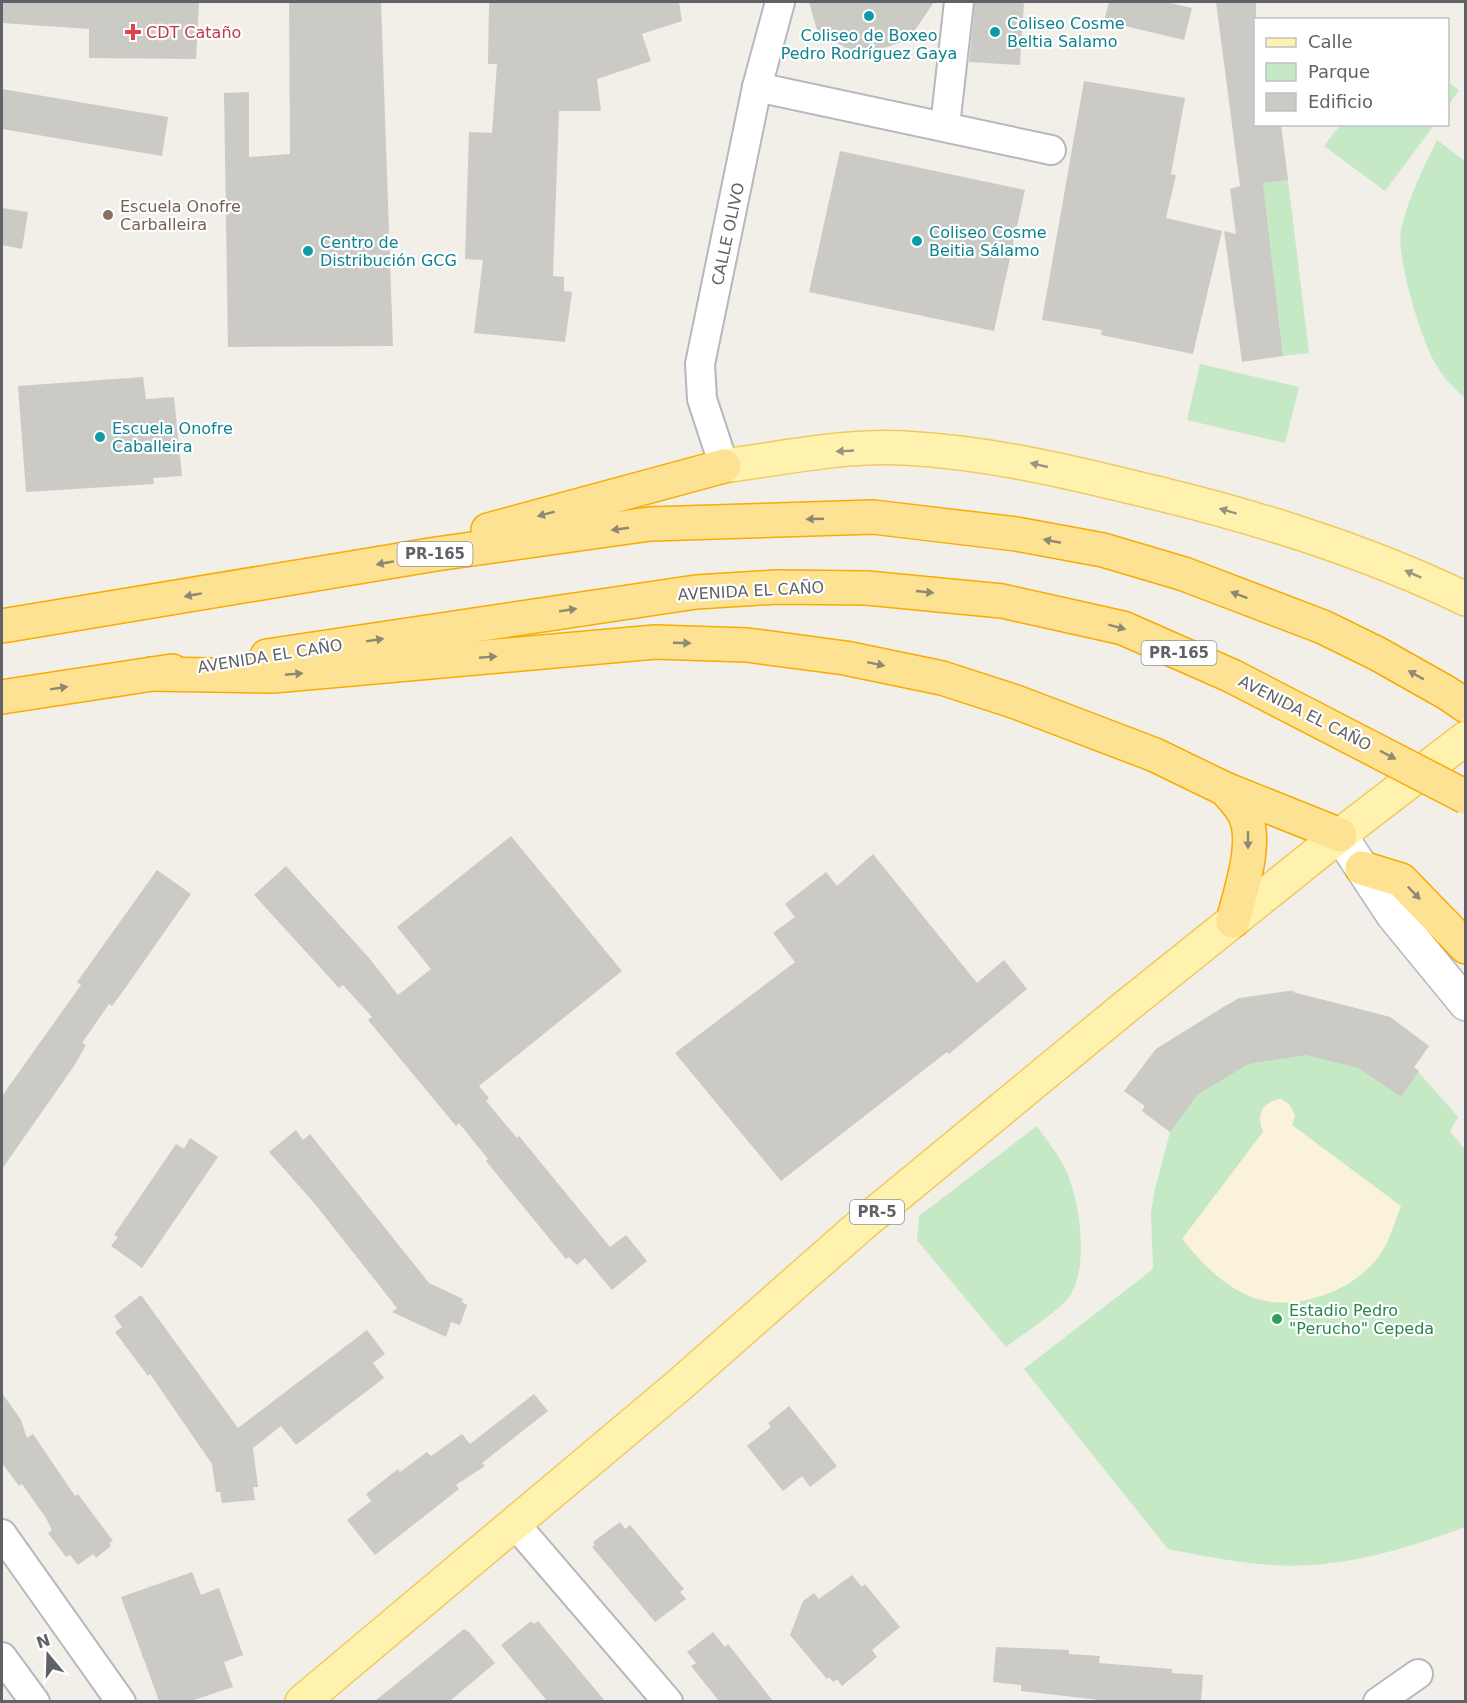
<svg xmlns="http://www.w3.org/2000/svg" width="1467" height="1703" font-family="'DejaVu Sans',sans-serif">
	<rect width="100%" height="100%" fill="#f1efe8"/>
	<g fill="#c5e8c5">
		<path d="M1448 82 1459 90 1448 106Z"/>
		<path d="M1340 125V124L1434 125 1385 191 1324 146Z"/>
		<path d="M1437 140 1465 161V398C1453 388 1443 377 1435 363 1421 339 1396 257 1401 230 1408 198 1423 169 1437 140Z"/>
		<path d="M1288 180 1309 353 1283 356 1263 183Z"/>
		<path d="M1200 364 1299 387 1285 443 1187 420Z"/>
		<path d="M1294 990 1295 998 1308 996 1390 1017 1429 1046 1414 1067 1458 1117 1450 1131 1465 1150V1527C1419 1544 1373 1559 1323 1564 1272 1570 1219 1559 1168 1549L1024 1369 1153 1269 1151 1214 1154 1193 1170 1132 1142 1111 1145 1106 1124 1091 1156 1049 1226 1005 1239 1004 1238 998Z"/>
		<path d="M1037 1126C1047 1141 1060 1156 1067 1173 1080 1203 1090 1270 1068 1298 1056 1313 1023 1334 1006 1347L917 1240 919 1216Z"/>
	</g>
	<path fill="#fbf3d9" d="M1281 1099 1290 1105 1295 1115 1292 1125 1401 1206C1396 1218 1392 1232 1386 1245 1374 1268 1351 1285 1327 1294 1261 1318 1223 1289 1182 1239L1263 1132C1256 1114 1262 1102 1281 1099Z"/>
	<g fill="#cccac5">
		<path d="M2 2H199L196 59 89 58V29L2 23Z"/>
		<path d="M289 2H381L393 346 228 347 224 93 249 92V157L290 154Z"/>
		<path d="M489 2H679L682 21 642 34 651 61 597 79 601 111H559L553 276 564 277V291L572 292 565 342 474 333 483 260 465 259 469 132 492 133 497 64H488Z"/>
		<path d="M809 2H934L909 39 860 57 817 30Z"/>
		<path d="M975 2H1024L1020 65 969 62Z"/>
		<path d="M1109 2H1166L1192 8 1184 40 1104 21Z"/>
		<path d="M1216 2H1256V124H1281L1288 180 1263 183 1283 356 1242 362 1224 231 1236 234 1230 189 1240 186Z"/>
		<path d="M1084 81 1185 98 1171 174 1176 175 1166 218 1222 231 1193 354 1101 335 1102 330 1042 320Z"/>
		<path d="M2 89 168 117 162 156 2 129Z"/>
		<path d="M840 151 1025 190 994 331 809 292Z"/>
		<path d="M2 208 28 212 22 249 2 245Z"/>
		<path d="M143 377 146 399 174 397 182 476 153 478 154 484 26 492 18 386Z"/>
		<path d="M511 836 622 971 479 1086 489 1098 486 1101 517 1138 519 1136 610 1247 626 1235 647 1261 612 1290 585 1258 577 1265 569 1257 566 1259 486 1161 488 1159 459 1123 456 1126 368 1020 372 1017 343 985 339 988 254 895 286 866 370 959 398 995 431 969 397 927Z"/>
		<path d="M873 854 977 983 1004 960 1027 989 949 1054 947 1052 781 1181 675 1053 795 962 773 933 795 917 785 904 826 872 837 886Z"/>
		<path d="M157 870 191 894 126 987 112 1006 109 1004 82 1043 86 1045 74 1066 2 1169V1096L81 985 77 982Z"/>
		<path d="M1289 991 1390 1017 1429 1046 1414 1067 1419 1071 1401 1097 1359 1068 1306 1055 1248 1064 1197 1095 1170 1132 1142 1111 1145 1106 1124 1091 1156 1049 1237 999Z"/>
		<path d="M296 1130 303 1140 310 1134 429 1283 463 1299 462 1302 467 1305 460 1325 451 1322 446 1337 392 1312 397 1308 315 1204 269 1152Z"/>
		<path d="M190 1138 218 1157 142 1268 111 1246 118 1237 114 1235 176 1144 184 1149Z"/>
		<path d="M141 1295 238 1428 367 1330 385 1354 373 1363 384 1378 296 1445 281 1426 253 1448 258 1487H253L255 1500 222 1503 220 1492H216L212 1464 150 1374 148 1376 115 1332 122 1327 114 1316Z"/>
		<path d="M2 1393 21 1420 27 1438 33 1434 75 1496 78 1494 113 1541 109 1543 111 1546 96 1558 93 1554 78 1565 70 1555 66 1557 48 1533 52 1530 46 1518 22 1484 19 1486 2 1463Z"/>
		<path d="M534 1394 548 1411 482 1463 485 1466 456 1485 459 1489 375 1555 347 1520 371 1501 366 1494 398 1469 400 1472 427 1452 431 1456 462 1434 470 1444Z"/>
		<path d="M789 1406 837 1466 810 1487 802 1476 783 1491 747 1446 771 1427 768 1423Z"/>
		<path d="M620 1522 625 1529 630 1525 684 1589 680 1592 686 1599 655 1622 592 1547 595 1545 593 1542Z"/>
		<path d="M192 1572 201 1595 219 1588 243 1655 224 1662 233 1687 191 1701H159L121 1597Z"/>
		<path d="M852 1575 862 1587 865 1584 900 1627 872 1650 877 1657 842 1686 837 1679 833 1682 829 1677 827 1679 790 1635 803 1601 814 1593 819 1599Z"/>
		<path d="M531 1621 534 1624 538 1621 605 1701H547L501 1645Z"/>
		<path d="M464 1629 469 1632 495 1663 450 1701H375Z"/>
		<path d="M713 1632 725 1647 728 1644 773 1701H719L691 1666 696 1663 687 1652Z"/>
		<path d="M996 1647 1069 1650V1654L1100 1656 1099 1663 1172 1669V1673L1203 1675 1201 1701H1109L1021 1691V1685L993 1682Z"/>
	</g>
	<g fill="none" stroke-linecap="round" stroke-linejoin="round">
		<defs>
			<g id="street">
				<path d="M757 87 1051 150"/>
				<path d="M945 126 959 2"/>
				<path d="M724 466 702 399 700 364 757 87 780 2"/>
				<path d="M515 1524 668 1702"/>
				<path d="M2 1534 121 1702"/>
				<path d="M2 1657 35 1702"/>
				<path d="M1378 1702 1418 1674"/>
			</g>
			<path id="secondary" d="M1340 835 1393 915 1466 1004"/>
			<g id="primary">
				<path d="M724 466C783 458 844 445 904 448 980 452 1054 468 1127 486 1244 513 1357 547 1466 599"/>
				<path d="M302 1702 677 1387 861 1225 1123 1009 1340 835 1466 738"/>
			</g>
			<g id="highway">
				<path d="M488 530 724 466"/>
				<path d="M2 626 436 554 650 524 873 517 1016 534 1103 550 1184 574 1323 627 1378 654 1447 693 1466 706"/>
				<path d="M267 656 696 592 777 587 867 588"/>
				<path d="M151 674 273 676 655 642 747 645 845 658 942 678 1016 702 1155 755 1225 789 1340 835"/>
				<path d="M2 697 172 671"/>
				<path d="M1225 789C1232 797 1241 806 1245 815 1258 843 1240 893 1233 921"/>
				<path d="M1362 868 1401 880 1466 947"/>
			</g>
		</defs>
		<use href="#street" stroke="#b5b8bc" stroke-width="32"/>
		<use href="#secondary" stroke="#b6babf" stroke-width="36"/>
		<use href="#primary" stroke="#f2c960" stroke-width="36"/>
		<use href="#highway" stroke="#f9ab00" stroke-width="36"/>
		<use href="#street" stroke="#fff" stroke-width="28"/>
		<use href="#secondary" stroke="#fff" stroke-width="33"/>
		<use href="#primary" stroke="#fff2af" stroke-width="33"/>
		<use href="#highway" stroke="#fde293" stroke-width="33"/>
		<defs>
			<path id="highway-bridge" d="M867 588 1002 601 1123 628 1232 676 1466 797"/>
		</defs>
		<use href="#highway-bridge" stroke="#f9ab00" stroke-width="36" stroke-linecap="butt"/>
		<use href="#highway-bridge" stroke="#fde293" stroke-width="33"/>
	</g>
	<defs><path id="oneway-solid" d="M-6-.8H1V-3.2L6.5 0L1 3.2V.8H-6Z" transform="scale(1.5)"/></defs>
	<g fill="#979581">
		<use href="#oneway-solid" transform="translate(845 451) rotate(177)"/>
		<use href="#oneway-solid" transform="translate(1039 465) rotate(-167)"/>
		<use href="#oneway-solid" transform="translate(1228 511) rotate(-163)"/>
		<use href="#oneway-solid" transform="translate(1413 574) rotate(-156)"/>
	</g>
	<g fill="#8e8975">
		<use href="#oneway-solid" transform="translate(546 514) rotate(165)"/>
		<use href="#oneway-solid" transform="translate(815 519) rotate(178)"/>
		<use href="#oneway-solid" transform="translate(620 529) rotate(172)"/>
		<use href="#oneway-solid" transform="translate(1052 541) rotate(-169)"/>
		<use href="#oneway-solid" transform="translate(385 563) rotate(170)"/>
		<use href="#oneway-solid" transform="translate(925 592) rotate(6)"/>
		<use href="#oneway-solid" transform="translate(193 595) rotate(170)"/>
		<use href="#oneway-solid" transform="translate(1239 595) rotate(-159)"/>
		<use href="#oneway-solid" transform="translate(568 610) rotate(-9)"/>
		<use href="#oneway-solid" transform="translate(1117 627) rotate(15)"/>
		<use href="#oneway-solid" transform="translate(375 640) rotate(-9)"/>
		<use href="#oneway-solid" transform="translate(682 643) rotate(2)"/>
		<use href="#oneway-solid" transform="translate(488 657) rotate(-5)"/>
		<use href="#oneway-solid" transform="translate(876 664) rotate(12)"/>
		<use href="#oneway-solid" transform="translate(294 674) rotate(-5)"/>
		<use href="#oneway-solid" transform="translate(1416 675) rotate(-151)"/>
		<use href="#oneway-solid" transform="translate(59 688) rotate(-9)"/>
		<use href="#oneway-solid" transform="translate(1388 755) rotate(28)"/>
		<use href="#oneway-solid" transform="translate(1248 840) rotate(90)"/>
		<use href="#oneway-solid" transform="translate(1414 893) rotate(46)"/>
	</g>
	<g fill="#0f9aa8" stroke="#fff" stroke-width="2">
		<circle cx="869" cy="16" r="6"/>
		<circle cx="995" cy="32" r="6"/>
		<circle cx="917" cy="241" r="6"/>
		<circle cx="308" cy="251" r="6"/>
		<circle cx="100" cy="437" r="6"/>
	</g>
	<path fill="#e0444e" stroke="#fff" stroke-width="2" d="M130 23h6v6h6v6h-6v6h-6v-6h-6v-6h6z"/>
	<circle fill="#8d6e63" stroke="#fff" stroke-width="2" cx="108" cy="215" r="6"/>
	<circle fill="#2e9e5b" stroke="#fff" stroke-width="2" cx="1277" cy="1319" r="6"/>
	<g text-anchor="middle" dominant-baseline="central" stroke-width="4.5" stroke-linejoin="round" paint-order="stroke">
		<g fill="#fff" stroke="#8f9295" stroke-width="1.5">
			<rect x="397.5" y="542" width="75" height="24" rx="4.5"/>
			<rect x="1141.5" y="641" width="75" height="24" rx="4.5"/>
			<rect x="850" y="1200" width="54" height="24" rx="4.5"/>
		</g>
		<g font-size="15" font-weight="bold" fill="#5f6368">
			<text x="435" y="554">PR-165</text>
			<text x="1179" y="653">PR-165</text>
			<text x="877" y="1212">PR-5</text>
		</g>
		<g font-size="16" fill="#0d838f" stroke="#fff" text-anchor="start">
			<text x="1007" y="23">Coliseo Cosme<tspan x="1007" dy="18">Beltia Salamo</tspan></text>
			<text x="869" y="35" text-anchor="middle">Coliseo de Boxeo<tspan x="869" dy="18">Pedro Rodríguez Gaya</tspan></text>
			<text x="929" y="232">Coliseo Cosme<tspan x="929" dy="18">Beitia Sálamo</tspan></text>
			<text x="320" y="242">Centro de<tspan x="320" dy="18">Distribución GCG</tspan></text>
			<text x="112" y="428">Escuela Onofre<tspan x="112" dy="18">Caballeira</tspan></text>
		</g>
		<g font-size="16" fill="#be3a42" stroke="#fff" text-anchor="start">
			<text x="146" y="32">CDT Cataño</text>
		</g>
		<g font-size="16" fill="#785e54" stroke="#fff" text-anchor="start">
			<text x="120" y="206">Escuela Onofre<tspan x="120" dy="18">Carballeira</tspan></text>
		</g>
		<g font-size="16" fill="#5f6368" stroke="#fff">
			<text transform="translate(728 234) rotate(-78)">CALLE OLIVO</text>
			<text transform="translate(751 591) rotate(-3)">AVENIDA EL CAÑO</text>
			<text transform="translate(270 656) rotate(-9)">AVENIDA EL CAÑO</text>
			<text transform="translate(1305 713) rotate(27)">AVENIDA EL CAÑO</text>
		</g>
		<g font-size="16" fill="#27864d" stroke="#fff" text-anchor="start">
			<text x="1289" y="1310">Estadio Pedro<tspan x="1289" dy="18">"Perucho" Cepeda</tspan></text>
		</g>
	</g>
	<rect width="1467" height="1703" fill="none" stroke="#5f6368" stroke-width="6"/>
	<rect x="1254" y="18" width="195" height="108" fill="#ffffff" stroke="#bfc1c3" stroke-width="1.5"/>
	<rect x="1266" y="38" width="30" height="9" fill="#fff2af" stroke="#bfc1c3" stroke-width="1.5"/>
	<text x="1308" y="48" font-size="18" fill="#5f6368">Calle</text>
	<rect x="1266" y="63" width="30" height="18" fill="#c5e8c5" stroke="#bfc1c3" stroke-width="1.5"/>
	<text x="1308" y="78" font-size="18" fill="#5f6368">Parque</text>
	<rect x="1266" y="93" width="30" height="18" fill="#cccac5" stroke="#bfc1c3" stroke-width="1.5"/>
	<text x="1308" y="108" font-size="18" fill="#5f6368">Edificio</text>
	<g transform="translate(48 1655) rotate(341)" stroke="#ffffff" stroke-width="4.5" paint-order="stroke">
	<path d="M0-4.5L10 22L0 15L-10 22Z" fill="#5f6368"/>
	<text y="-9" font-size="16" font-weight="bold" text-anchor="middle" fill="#5f6368">N</text>
	</g>
</svg>
